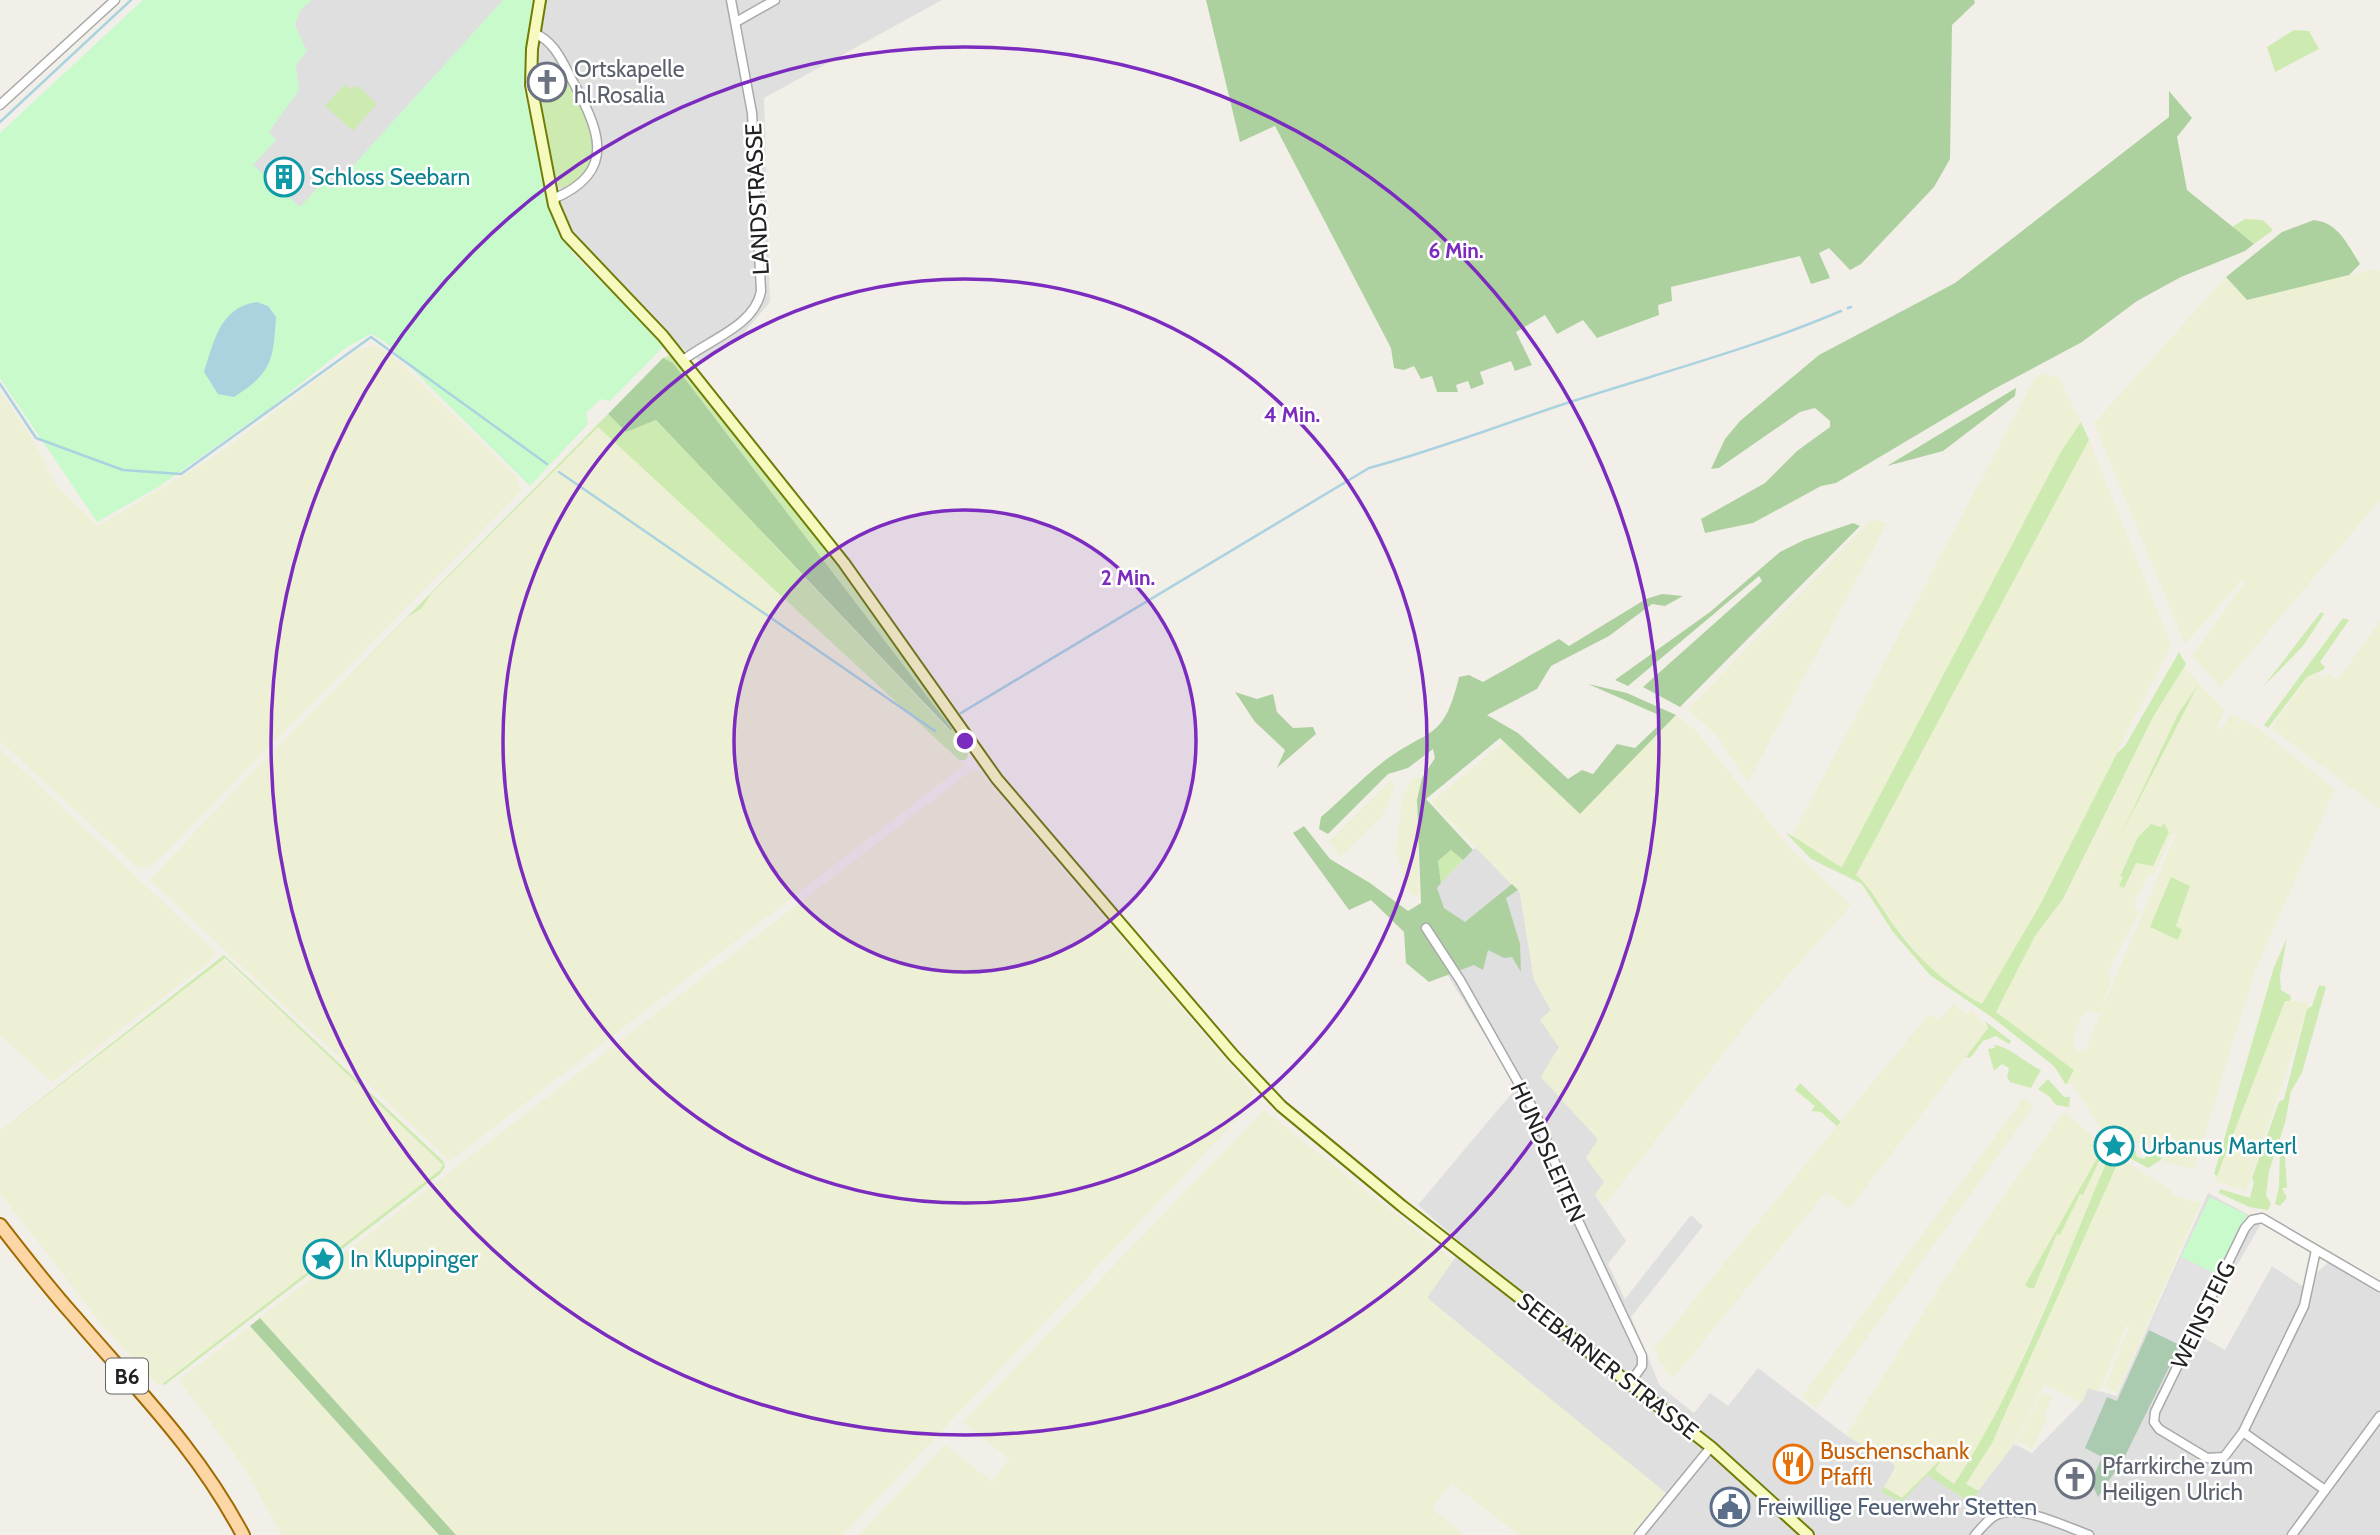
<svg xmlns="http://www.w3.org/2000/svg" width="2380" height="1535" font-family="Cabin,sans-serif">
	<rect width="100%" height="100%" fill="#f2efe9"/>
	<g fill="#e0dfdf">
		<path d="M307 0H504L306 218 241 159 293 17Z"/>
		<path d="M545 0H942L764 98 770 302 742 335 701 362 677 344 613 275 579 246 560 212 536 81Z"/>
		<path d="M1476 847 1520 893 1534 980 1551 1010 1541 1020 1559 1047 1541 1077 1598 1139 1604 1183 1595 1195 1626 1241 1608 1264 1625 1299 1691 1215 1703 1226 1631 1317 1660 1386 1694 1413 1710 1393 1728 1406 1758 1368 1846 1435 1894 1464 1895 1468 1882 1492 1927 1475 1970 1501 2014 1444 2032 1453 2081 1403 2088 1388 2117 1396 2208 1193 2262 1222 2197 1334 2225 1350 2272 1266 2302 1286 2335 1256 2380 1281V1535H1634L1665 1494 1426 1297 1464 1246 1418 1205 1517 1087 1448 976 1421 903Z"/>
	</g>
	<g fill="#eef0d5" fill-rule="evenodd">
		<path d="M2370 270 2380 271V500L2221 687 2192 656 2245 582 2242 580 2185 644 2094 423 2226 277 2247 300Z"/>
		<path d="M374 345 390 353 517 477 521 491 160 858 147 868 137 867 0 741V391L33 440 56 485 98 526 214 457 357 350Z"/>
		<path d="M2043 374 2058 377 2081 422 2062 450 1842 867 1803 845 1793 834 2035 378Z"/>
		<path d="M598 426 964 765 450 1161 150 880 248 776 408 617 424 605 431 594Z"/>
		<path d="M2089 440 2171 645 2040 905 1982 1005 1940 978 1926 965 1856 875Z"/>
		<path d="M1872 519 1887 523 1748 782 1716 735 1688 709Z"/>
		<path d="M2380 621V809L2271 728 2307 678 2317 674 2324 678 2327 673 2334 678 2340 677Z"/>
		<path d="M2184 667 2225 711 2216 729 2223 727 2229 716 2241 717 2234 730 2242 719 2255 726 2335 789 2255 971 2194 1169 2164 1162 2165 1149 2105 1135 2072 1084H2066L2073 1069 1996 1012 2035 936 2064 899 2153 717ZM2193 692 2194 693 2134 808 2178 714ZM2164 823 2169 832 2153 866 2136 863 2123 888 2119 886 2124 877 2120 875 2138 837 2151 824 2161 827ZM2173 833 2176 834 2105 1002H2103L2111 982 2108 971 2140 911 2135 909V900L2150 873 2154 874ZM2171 877 2190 887 2176 927 2182 931 2178 940 2151 928ZM2103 1007 2085 1051 2083 1049 2080 1053 2073 1044 2076 1038 2074 1034 2085 1011 2099 1014Z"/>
		<path d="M1676 715 1696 731 1791 849 1851 905 1759 1008 1605 1205 1595 1195 1604 1182 1586 1158 1598 1139 1541 1077 1559 1047 1540 1020 1551 1010 1534 980 1520 893 1431 802 1505 741 1580 813Z"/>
		<path d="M0 749 216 952 209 962 52 1082 0 1035Z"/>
		<path d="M978 770 1254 1093 1242 1114 843 1535H456L260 1318 971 771Z"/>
		<path d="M1413 777 1422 778 1417 800 1419 898 1407 890 1396 850 1402 798Z"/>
		<path d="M1391 780 1395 785 1384 814 1340 857 1329 841Z"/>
		<path d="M222 958 375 1097 443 1165 440 1170 331 1254 322 1257 318 1264 168 1381 158 1385 106 1330 0 1193V1131Z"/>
		<path d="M2285 1001 2310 1002 2246 1191 2215 1181Z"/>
		<path d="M1953 1004 1967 1014 1971 1010 1988 1028 1849 1209 1826 1192 1674 1377 1663 1369 1665 1366 1657 1360 1660 1356 1653 1350 1929 1014 1939 1020Z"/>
		<path d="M2024 1098 2034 1106 1816 1408 1802 1396Z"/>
		<path d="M1264 1110 1447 1255 1452 1262 1427 1298 1666 1493 1634 1535H1519L1451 1483 1432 1509 1464 1535H859L945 1445 992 1481 1009 1459 963 1422Z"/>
		<path d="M2064 1111 2104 1146 2079 1190 2083 1195 2104 1150 2111 1154 2009 1389 1984 1438 1954 1484 1935 1470 1941 1460 1902 1498 1884 1487 1895 1468 1894 1464 1846 1435 1944 1280Z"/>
		<path d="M2120 1158 2171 1190 2172 1195 2201 1203 2117 1393 2105 1387 2129 1327 2126 1325 2099 1392 2088 1388 2082 1403 2044 1384 2014 1444 1979 1490 1966 1484 1992 1443Z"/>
		<path d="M250 1326 439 1535H281L246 1470 179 1380Z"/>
		<path d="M2042 1392 2052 1398 2044 1415 2048 1417 2032 1449 2017 1441Z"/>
	</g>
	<g fill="#cdebb0">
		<path d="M2294 30 2309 31 2319 49 2275 72 2267 47Z"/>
		<path d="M564 73C578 102 609 143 583 174 577 181 570 186 560 188L556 180 537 78 540 77 545 90 549 92 554 88 549 74Z"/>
		<path d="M344 85 352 89 357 85 377 104 353 131 325 106Z"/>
		<path d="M2245 219 2263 220 2273 230 2254 244 2232 227Z"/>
		<path d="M671 355 850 580 953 723 967 748 968 757 965 760H959L598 427 431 594 422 608 408 617 329 696 608 414 626 432 656 420 949 730 951 728 673 363 663 358Z"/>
		<path d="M2081 422 2089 440 1856 875C1873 890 1882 910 1896 928 1920 961 1947 985 1982 1004L2040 905 2117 753 2125 746 2179 652 2186 664 2153 717 2063 899 2035 936 1996 1012 2074 1070 2066 1085 2054 1066 1993 1018 1930 975 1893 932 1862 884 1811 859 1786 833C1792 834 1831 862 1842 867L2062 450Z"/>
		<path d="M2321 612 2324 614 2303 646 2263 687Z"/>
		<path d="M2343 618 2349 620 2320 662 2325 667 2323 670 2307 677 2268 728 2264 725Z"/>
		<path d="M2198 685 2120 837 2178 714Z"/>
		<path d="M2164 823 2169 832 2153 866 2136 863 2124 888 2119 886 2123 877 2120 876 2138 837 2151 824 2161 827Z"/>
		<path d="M1451 850 1463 860 1441 883 1438 861Z"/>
		<path d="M2171 877 2190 886 2176 926 2182 930 2178 940 2150 927Z"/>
		<path d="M2287 938 2280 976 2281 990 2291 996 2290 1001H2285L2217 1176 2214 1174 2274 967Z"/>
		<path d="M224 955 443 1161 445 1167 440 1174 166 1384 161 1385 318 1264 322 1257 331 1254 440 1170 443 1165 225 958 0 1131Z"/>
		<path d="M2319 985 2326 987 2302 1073 2291 1091 2285 1123 2269 1171 2266 1195 2271 1204 2268 1210 2249 1207 2219 1193 2220 1189 2250 1198 2254 1182 2252 1178 2279 1102 2284 1099 2307 1009 2312 1006Z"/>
		<path d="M1985 1021 2011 1041 2009 1044 1996 1036 1983 1041 1970 1058 1966 1057 1988 1028Z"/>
		<path d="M1994 1045C2011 1047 2025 1063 2041 1070L2031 1088 2010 1082 2007 1077 2009 1068 2002 1064 1994 1071 1988 1049 1995 1048Z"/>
		<path d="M2048 1079 2064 1097H2070L2069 1107 2056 1105 2050 1097 2038 1089Z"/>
		<path d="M1800 1083 1841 1122 1837 1126 1821 1112 1811 1111 1815 1106 1795 1090Z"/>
		<path d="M2099 1138 2120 1158 1992 1443 1966 1484 1979 1491 1970 1502 1927 1475 1902 1502 1881 1492 1884 1487 1902 1498 1943 1457 1935 1470 1954 1484C2021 1383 2062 1265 2110 1154L2104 1151 2083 1195 2080 1194 2060 1235 2057 1234 2034 1288H2029L2025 1285 2104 1146Z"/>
		<path d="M2118 1146 2126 1153 2135 1150 2137 1157 2144 1159 2150 1152H2158L2162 1159 2148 1168 2113 1149Z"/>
		<path d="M2280 1147 2285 1157 2287 1188H2282L2287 1198 2280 1206 2275 1204 2279 1187Z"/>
	</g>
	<g fill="#add19e">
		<path d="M1206 0H1974L1975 3 1952 25 1950 159 1934 187 1861 264 1850 270 1829 248 1819 253 1830 278 1811 284 1800 256 1671 287 1672 301 1658 305 1659 315 1597 338 1583 320 1557 334 1545 315 1516 332 1532 365 1515 371 1511 361 1480 372 1484 384 1471 389 1468 381 1456 385 1458 392H1437L1432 376 1421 379 1414 366 1404 370 1394 368 1391 348 1275 126 1240 142Z"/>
		<path d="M2169 91 2192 118 2177 137 2187 190 2254 244 2245 251 2181 277 2137 301 2082 342 1994 389 1836 483 1821 486 1753 523 1705 533 1701 519 1765 483 1797 451 1830 427V421L1815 408 1800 412 1719 468 1711 469 1725 439 1740 421 1819 355 1955 283 2169 117Z"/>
		<path d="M2314 220C2339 223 2347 244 2360 264L2349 275 2247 300 2226 277 2282 232Z"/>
		<path d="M663 358 673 363 952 729 950 730 656 420 626 432 608 414Z"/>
		<path d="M2016 388 2015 396 1943 451 1887 466Z"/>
		<path d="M1853 523 1860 526 1680 707 1643 687 1762 581 1759 576 1628 686 1615 680 1710 612 1780 552 1804 540Z"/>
		<path d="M1662 594 1683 596 1665 606 1652 604 1609 636 1551 666 1537 689 1487 715 1518 733 1568 779 1582 770 1593 774 1617 744 1635 748 1658 726 1659 715 1588 684 1627 693 1676 715 1580 814 1500 738 1426 799 1473 850 1463 860 1451 850 1438 861 1441 883 1437 888 1444 908 1465 922 1512 884 1518 890 1506 898 1520 944 1521 972 1512 957 1504 958 1488 950 1483 970 1474 965 1429 982 1406 963 1404 932 1371 900 1349 910 1293 833 1304 826 1330 859 1370 883 1408 911 1421 903 1417 800 1422 778 1435 758 1433 749 1408 768 1388 774 1328 834 1319 829 1321 817C1342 799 1361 779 1383 762 1429 727 1443 743 1459 677L1469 675 1483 682 1559 639 1569 646 1646 599Z"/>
		<path d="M1235 692 1257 699 1273 694 1277 712 1293 728 1313 727 1316 734 1277 768 1285 750 1255 722Z"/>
		<path d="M260 1318 456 1535H439L250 1326Z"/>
	</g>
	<path fill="#aacbaf" d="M2149 1330 2180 1345 2124 1458 2098 1497 2091 1482 2102 1457 2085 1448 2107 1397 2117 1401Z"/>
	<g fill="#c8facc">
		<path d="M143 0H312L301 9 295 25 307 51 296 65 299 90 269 132 276 140 253 165 300 207 323 182 332 189 503 0H533L523 84 549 208 573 254 665 345 610 401 601 399 586 413 588 424 530 486 384 341 371 334 347 347 270 408 160 486 97 522 0 378V133Z"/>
		<path d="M2210 1197 2247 1215 2218 1275 2181 1257Z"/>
	</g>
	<path fill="#e2e2e2" d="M2181 1257 2218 1275 2180 1345 2149 1330Z"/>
	<path fill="#aad3df" d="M257 302 268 306 276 317C273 360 273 372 234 397L218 394 204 372C214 341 220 307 257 302Z"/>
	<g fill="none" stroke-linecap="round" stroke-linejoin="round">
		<g stroke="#aad3df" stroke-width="2.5">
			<path d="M0 122 131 0"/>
			<path d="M1848 308 1851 307"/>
			<path d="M0 384 36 438 123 470 181 474 371 337 547 464"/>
			<path d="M559 472 935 731"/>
			<path d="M961 713 1369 468C1436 450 1500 425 1567 403 1659 373 1752 349 1841 311"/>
			<path d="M947 723V722"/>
		</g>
		<defs>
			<g id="minor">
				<path d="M736 22 775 0"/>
				<path d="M534 33C554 41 562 61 571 78 598 128 620 171 553 199"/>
				<path d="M0 105 115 0"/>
				<path d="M682 361C708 340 755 326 761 291L752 113 731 0"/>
				<path d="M1426 928 1460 980 1536 1114 1576 1216 1642 1356V1366L1630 1383"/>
				<path d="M2316 1250 2304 1306 2243 1432 2224 1457 2207 1458 2159 1429 2154 1422 2155 1412 2245 1228 2252 1220 2262 1218 2380 1287"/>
				<path d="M2243 1432 2325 1490"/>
				<path d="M1639 1535 1711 1447"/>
				<path d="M1975 1535C1982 1528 1989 1517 1999 1514 2022 1505 2067 1527 2089 1535"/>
				<path d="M2292 1535 2380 1416"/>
			</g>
			<path id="secondary" d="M540 0 532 49 531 85 554 205 567 235 663 336 844 563 997 779 1233 1055 1281 1106 1402 1206 1711 1447 1808 1535"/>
			<path id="primary" d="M0 1225C24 1256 48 1287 74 1316 138 1391 196 1447 243 1535"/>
		</defs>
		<use href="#minor" stroke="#a9a9a9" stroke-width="11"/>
		<use href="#secondary" stroke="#707d05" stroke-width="14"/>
		<use href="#primary" stroke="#a06b00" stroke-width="16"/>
		<use href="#minor" stroke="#fff" stroke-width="8"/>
		<use href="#secondary" stroke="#f7fabf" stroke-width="10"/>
		<use href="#primary" stroke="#fcd6a4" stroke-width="12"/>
	</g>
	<circle cx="965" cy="741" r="231" fill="#7b2cbf" fill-opacity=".12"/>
	<g fill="none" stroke="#7b2cbf" stroke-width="3.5">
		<circle cx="965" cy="741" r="231"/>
		<circle cx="965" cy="741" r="462"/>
		<circle cx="965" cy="741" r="694"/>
	</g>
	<defs>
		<symbol id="church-ring" viewBox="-11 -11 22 22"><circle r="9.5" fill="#fff" stroke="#6b7280" stroke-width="1.5"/><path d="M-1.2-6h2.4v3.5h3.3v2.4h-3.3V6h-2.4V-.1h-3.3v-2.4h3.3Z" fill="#6b7280"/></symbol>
		<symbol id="building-ring" viewBox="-11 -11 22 22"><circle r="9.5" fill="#fff" stroke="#0f9aa8" stroke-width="1.5"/><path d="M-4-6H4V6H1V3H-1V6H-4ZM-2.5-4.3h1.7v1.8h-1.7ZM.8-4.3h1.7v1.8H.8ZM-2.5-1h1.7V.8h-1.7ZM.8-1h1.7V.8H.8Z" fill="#0f9aa8"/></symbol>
		<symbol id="sight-ring" viewBox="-11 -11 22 22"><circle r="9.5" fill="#fff" stroke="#0f9aa8" stroke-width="1.5"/><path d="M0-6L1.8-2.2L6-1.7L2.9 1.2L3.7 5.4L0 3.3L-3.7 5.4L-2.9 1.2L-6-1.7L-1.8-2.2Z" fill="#0f9aa8"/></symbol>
		<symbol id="restaurant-ring" viewBox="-11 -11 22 22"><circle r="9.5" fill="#fff" stroke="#e8710a" stroke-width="1.5"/><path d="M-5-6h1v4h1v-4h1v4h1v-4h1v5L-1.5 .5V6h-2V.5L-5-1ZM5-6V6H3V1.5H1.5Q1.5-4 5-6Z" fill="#e8710a"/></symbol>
		<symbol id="civic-ring" viewBox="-11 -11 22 22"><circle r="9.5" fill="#fff" stroke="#5c6f8a" stroke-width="1.5"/><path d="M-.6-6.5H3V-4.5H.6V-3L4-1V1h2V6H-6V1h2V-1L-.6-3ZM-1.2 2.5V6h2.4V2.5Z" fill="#5c6f8a"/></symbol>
	</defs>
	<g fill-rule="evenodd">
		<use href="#church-ring" x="525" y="60" width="44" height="44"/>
		<use href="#building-ring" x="262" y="155" width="44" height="44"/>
		<use href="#sight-ring" x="2092" y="1124" width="44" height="44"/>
		<use href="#sight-ring" x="301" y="1237" width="44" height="44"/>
		<use href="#restaurant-ring" x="1771" y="1442" width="44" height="44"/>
		<use href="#church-ring" x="2053" y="1457" width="44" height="44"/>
		<use href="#civic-ring" x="1708" y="1485" width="44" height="44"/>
	</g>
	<g text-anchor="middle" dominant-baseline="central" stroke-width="5" stroke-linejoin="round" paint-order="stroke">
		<rect fill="#fff" stroke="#646464" stroke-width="2" x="106" y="1358.5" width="42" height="35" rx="5"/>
		<g font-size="21" font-weight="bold" fill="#222">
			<text x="127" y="1376">B6</text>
		</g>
		<g font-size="23" fill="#5b616d" stroke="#fff" text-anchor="start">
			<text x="574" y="69">Ortskapelle<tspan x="574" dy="26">hl.Rosalia</tspan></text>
			<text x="2102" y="1466">Pfarrkirche zum<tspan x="2102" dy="26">Heiligen Ulrich</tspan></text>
		</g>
		<g font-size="23" fill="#0d838f" stroke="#fff" text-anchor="start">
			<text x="311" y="177">Schloss Seebarn</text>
			<text x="2141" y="1146">Urbanus Marterl</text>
			<text x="350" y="1259">In Kluppinger</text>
		</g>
		<g font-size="23" fill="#222" stroke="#fff">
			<text transform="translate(757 199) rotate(-93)">LANDSTRASSE</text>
			<text transform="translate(1548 1152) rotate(66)">HUNDSLEITEN</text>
			<text transform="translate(2203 1315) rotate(-64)">WEINSTEIG</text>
			<text transform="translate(1608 1366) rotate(38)">SEEBARNER STRASSE</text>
		</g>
		<g font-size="23" fill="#c56008" stroke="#fff" text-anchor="start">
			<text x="1820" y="1451">Buschenschank<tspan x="1820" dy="26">Pfaffl</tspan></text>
		</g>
		<g font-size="23" fill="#4e5e75" stroke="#fff" text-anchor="start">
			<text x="1757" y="1507">Freiwillige Feuerwehr Stetten</text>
		</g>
	</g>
	<circle cx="965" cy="741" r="10" fill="#7b2cbf" stroke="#fff" stroke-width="3.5"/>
	<g font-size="21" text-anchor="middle" font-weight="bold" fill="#7b2cbf" stroke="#fff" stroke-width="5" stroke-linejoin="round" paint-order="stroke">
		<text x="1456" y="258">6 Min.</text>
		<text x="1292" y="422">4 Min.</text>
		<text x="1128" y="585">2 Min.</text>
	</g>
</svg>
